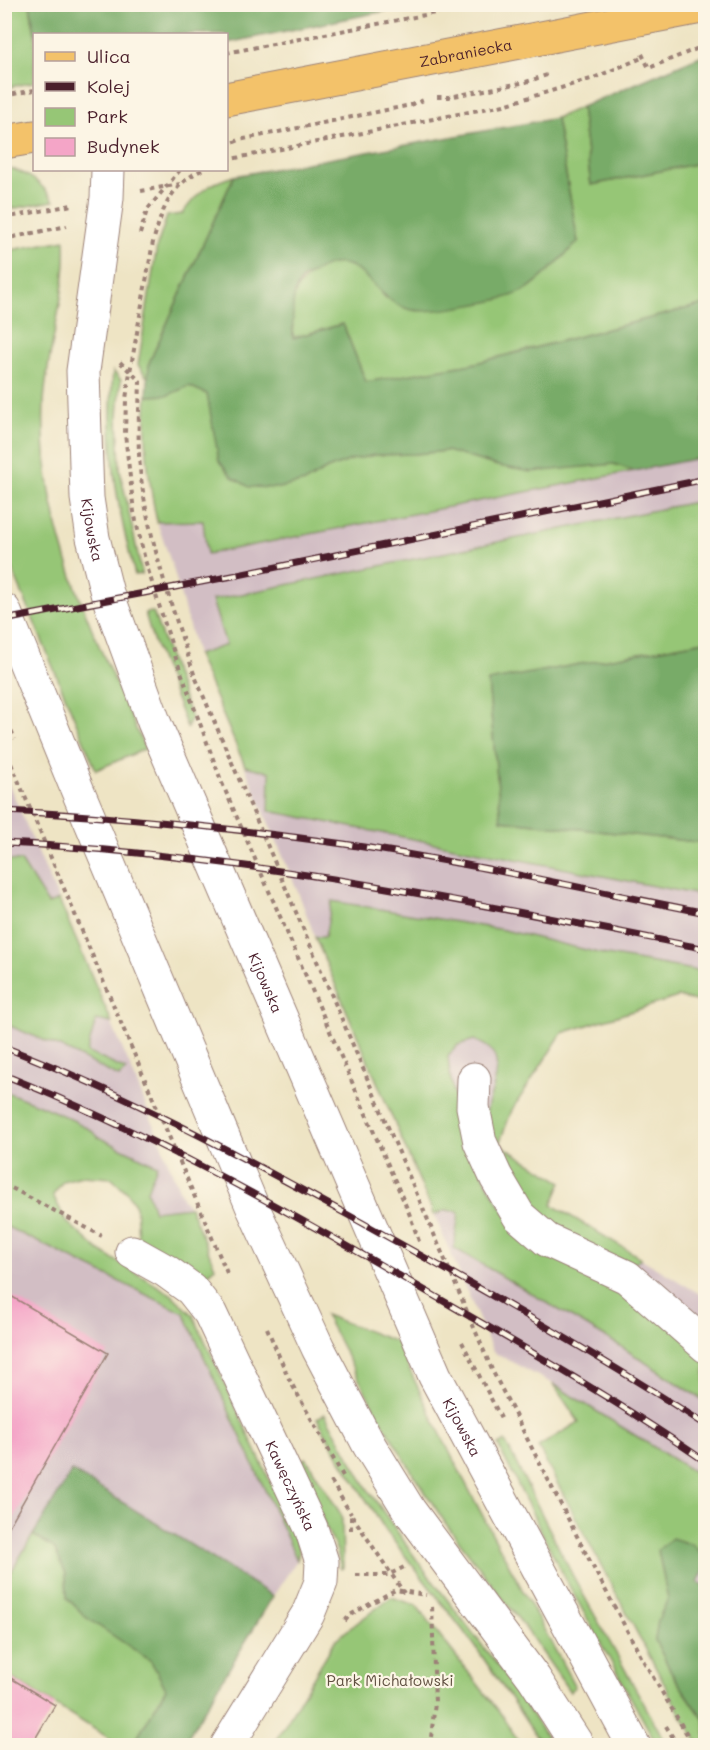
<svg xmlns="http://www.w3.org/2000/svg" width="710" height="1750" font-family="Mali,sans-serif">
	<rect width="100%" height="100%" fill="#fcf5e5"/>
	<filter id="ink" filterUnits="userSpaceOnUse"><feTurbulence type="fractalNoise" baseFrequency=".0167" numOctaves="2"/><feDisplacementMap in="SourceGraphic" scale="12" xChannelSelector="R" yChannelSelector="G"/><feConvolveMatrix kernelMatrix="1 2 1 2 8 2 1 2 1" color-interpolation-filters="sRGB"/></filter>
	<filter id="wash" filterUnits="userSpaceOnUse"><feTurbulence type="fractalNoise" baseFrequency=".008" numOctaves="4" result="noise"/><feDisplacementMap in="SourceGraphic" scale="24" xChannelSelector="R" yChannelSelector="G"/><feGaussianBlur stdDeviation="1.35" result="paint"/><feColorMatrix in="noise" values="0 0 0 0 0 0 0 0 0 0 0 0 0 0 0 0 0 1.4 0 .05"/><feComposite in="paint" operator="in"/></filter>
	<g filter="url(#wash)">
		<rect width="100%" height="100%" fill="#eee4c4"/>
		<g fill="#d2bec4">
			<path d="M705 416V1003L678 997 562 1033 512 1110 499 1144 562 1182 552 1205 705 1297V1745H700L682 1717 538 1447 579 1422 553 1384 493 1352 315 937 298 892 197 655 173 568 157 522 203 521 207 553Z"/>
			<path d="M4 773 132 1071 183 1199 190 1207 154 1211 147 1191 157 1165 98 1137 95 1133 75 1121 5 1091Z"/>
			<path d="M5 1226 184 1313 297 1560 273 1596 72 1471 5 1582Z"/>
		</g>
		<g fill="#96c676" stroke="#707250" stroke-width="1.5">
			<path d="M5 4 30 5 35 34 34 82 5 88Z"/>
			<path d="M581 107 591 185 705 162V304L472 364 366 382 343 324 293 338C293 328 291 316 292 306 294 289 301 281 314 272 347 249 364 273 386 298L578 242 556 118Z"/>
			<path d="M5 167C27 172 41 182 54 201L5 210Z"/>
			<path d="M234 176 149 363V380L138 365 157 246 167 216 182 214C198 192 207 184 234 176Z"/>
			<path d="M65 240C68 294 47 348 44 402 38 530 95 635 145 749L96 770 5 552V251Z"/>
			<path d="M113 371 121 380 118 416 120 470 142 574 135 575C116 505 106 444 113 371Z"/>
			<path d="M189 386 207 394 211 411 278 488 305 482 327 469 351 460 375 455 414 454 447 451 498 466 575 467 614 464 634 471 207 554 203 521 157 522C148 480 143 439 147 396L168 395Z"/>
			<path d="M705 500V641L488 681 501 820 705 843V896L269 811 270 772 245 766 197 655 226 645 212 600Z"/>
			<path d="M153 612 191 718 187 728 152 637 145 613Z"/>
			<path d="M4 860 21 861 48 904 59 900 112 1023 96 1020 87 1052 126 1070 119 1077 60 1047 5 1024Z"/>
			<path d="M332 901 504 930 607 955 705 972V1003L678 997 562 1033 512 1110 499 1144 562 1182 552 1205 641 1258 634 1264C605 1259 565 1244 541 1227 519 1212 488 1154 485 1128 483 1105 500 1084 496 1061 494 1049 484 1044 474 1040L458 1045 448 1056C451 1108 487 1206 530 1239 557 1261 591 1263 620 1282 650 1301 679 1332 705 1357V1401L617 1344 454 1248 459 1212 446 1210 434 1215 315 937H325Z"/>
			<path d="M4 1091C22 1098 91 1124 98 1137L157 1165 147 1191 154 1211 190 1207 215 1267 205 1278 138 1238 136 1206 127 1192 111 1178 82 1176 63 1181 53 1195 66 1221 98 1250 171 1294 193 1315 295 1535 299 1552 297 1560 184 1313 5 1226Z"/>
			<path d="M325 1315 397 1342C450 1461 514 1573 575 1687L570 1692 526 1629 446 1524 414 1475 379 1417Z"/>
			<path d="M553 1384 705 1479V1557L693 1545 658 1550 668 1599 658 1620 655 1640 673 1675 705 1721V1745H700L682 1717 538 1447 579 1422Z"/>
			<path d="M325 1414 367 1488 417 1560 504 1674 552 1745H542L475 1646 386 1531 339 1457 317 1418Z"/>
			<path d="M505 1441 573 1576 667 1745H657L562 1573 498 1445Z"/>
			<path d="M306 1458 342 1516 343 1568 341 1569 337 1551 296 1463Z"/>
			<path d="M33 1535 54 1547 66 1574 67 1598 87 1618 151 1661 166 1689 133 1745H120L5 1674V1582Z"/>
			<path d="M391 1597 416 1605 501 1714 521 1745H273L336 1639Z"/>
		</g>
		<g fill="#78ab67" stroke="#616549" stroke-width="1.5">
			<path d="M30 5V4L415 5 227 43 226 34H35Z"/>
			<path d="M705 54V162L591 185 581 107Z"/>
			<path d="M556 118 578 242C562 257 546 276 527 289 511 300 431 314 412 310 370 302 361 240 313 273 309 275 304 277 301 280 290 293 293 322 293 338L343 324 366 382 472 364 705 304V457L634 471 614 464 531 472 498 466 447 451 414 454 375 455 351 460 327 469 305 482 278 488 249 487 232 477 219 461 207 394 189 386 168 395 147 396 149 363 234 176Z"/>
			<path d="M705 641V843L501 820 488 681Z"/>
			<path d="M72 1471 273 1596 183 1745H133L166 1689 151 1661 87 1618 67 1598 66 1574 54 1548 33 1535Z"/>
			<path d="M672 1538 693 1545 705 1557V1568L698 1582 705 1587V1721L673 1675 655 1640 658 1620 668 1599 658 1550Z"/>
		</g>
		<g id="blocks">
			<g fill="#f4a5c7">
				<path d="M4 1292 108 1353 4 1535Z"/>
				<path d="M4 1674 55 1705 31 1746H4Z"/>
			</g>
		</g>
	</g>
	<g filter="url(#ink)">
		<use href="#blocks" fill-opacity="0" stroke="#9c8278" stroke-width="1.5"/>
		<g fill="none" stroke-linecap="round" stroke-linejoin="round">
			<defs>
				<g id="minor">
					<path id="s1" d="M108 170 107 198 83 371 87 498 93 538 107 593 154 722 435 1376 634 1746"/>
					<path d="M4 610 77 789 253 1208 318 1348 369 1445 409 1510 534 1678 578 1746"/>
					<path d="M474 1079 473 1107 480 1142 496 1177 519 1216 547 1240 627 1277 706 1346"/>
					<path id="s2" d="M132 1252 166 1271 191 1289 210 1313 311 1528 322 1562 321 1582 308 1614 227 1746"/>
				</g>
				<g id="major">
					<path id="s3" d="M226 99 706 6"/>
					<path d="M4 142 34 137"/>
				</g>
			</defs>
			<use href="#minor" stroke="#9c8278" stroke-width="35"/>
			<use href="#major" stroke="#9c8278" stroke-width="35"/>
			<g stroke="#9c8278" stroke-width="4" stroke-dasharray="4.5 4.5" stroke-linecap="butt">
				<path d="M226 53 482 4"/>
				<path d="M642 54 649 68 706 45"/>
				<path d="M4 96 34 90"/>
				<path d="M437 97H449L526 82 547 75"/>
				<path d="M226 146 239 140 411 105 424 100"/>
				<path d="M226 160 504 105 591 79 644 57"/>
				<path d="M202 170C170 185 162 210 153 242L130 372 126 399 125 434 134 512 145 560 174 653 222 783 409 1213 420 1244"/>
				<path d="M141 191 180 184"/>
				<path d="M4 218 72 205"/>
				<path d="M140 234 147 210 180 170"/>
				<path d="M4 239 67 226"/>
				<path d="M120 362 140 381C139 413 137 446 141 478 150 545 173 610 194 674L493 1372 583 1548 644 1662 694 1746"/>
				<path d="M4 714 15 739"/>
				<path d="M4 747 227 1273"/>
				<path d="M4 1184 102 1236"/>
				<path d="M267 1328 289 1379 343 1476"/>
				<path d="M462 1342 502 1420"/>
				<path d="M331 1481 351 1514"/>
				<path d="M351 1530V1514L404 1593"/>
				<path d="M356 1575H388L404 1567"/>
				<path d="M345 1621 350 1615 395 1590 426 1595"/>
				<path d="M666 1726 678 1746"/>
				<path d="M430 1746 435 1703 432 1604"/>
			</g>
			<use href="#minor" stroke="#fff" stroke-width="33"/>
			<use href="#major" stroke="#f3c26a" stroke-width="33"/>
			<defs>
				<g id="rail">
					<path d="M4 620 243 574 706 479"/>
					<path d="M4 811C118 816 231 828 344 844 465 862 585 889 706 913"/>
					<path d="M4 843C241 854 474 903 706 949"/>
					<path d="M4 1047C132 1096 251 1162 370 1227 483 1290 597 1354 706 1425"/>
					<path d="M4 1075C149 1133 284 1209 419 1287 516 1343 614 1398 706 1462"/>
				</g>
			</defs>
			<use href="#rail" stroke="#4a1f2b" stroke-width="7"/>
			<use href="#rail" stroke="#fcf5e5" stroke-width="4.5" stroke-dasharray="14" stroke-linecap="butt"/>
		</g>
	</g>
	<g text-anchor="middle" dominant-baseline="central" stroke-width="4.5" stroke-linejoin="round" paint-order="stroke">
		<g font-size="15" fill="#4a1f2b" stroke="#fcf5e5">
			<text stroke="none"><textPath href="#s3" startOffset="244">Zabraniecka</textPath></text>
			<text stroke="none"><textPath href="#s1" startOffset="362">Kijowska</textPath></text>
			<text stroke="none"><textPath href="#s1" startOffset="848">Kijowska</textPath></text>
			<text stroke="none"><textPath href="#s1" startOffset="1334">Kijowska</textPath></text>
			<text stroke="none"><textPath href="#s2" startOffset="291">Kawęczyńska</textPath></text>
		</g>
		<g font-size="15" fill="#615142" stroke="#fcf5e5">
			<text x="390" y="1680">Park Michałowski</text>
		</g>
	</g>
	<rect width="710" height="1750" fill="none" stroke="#fcf5e5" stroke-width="24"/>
	<rect x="33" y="33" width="195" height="138" fill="#fcf5e5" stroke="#b59f9b" stroke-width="1.5"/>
	<rect x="45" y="52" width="30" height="9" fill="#f3c26a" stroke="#b59f9b" stroke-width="1.5"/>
	<text x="87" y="63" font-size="18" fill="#4a1f2b">Ulica</text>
	<rect x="45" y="82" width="30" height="9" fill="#4a1f2b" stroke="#b59f9b" stroke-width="1.5"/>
	<text x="87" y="93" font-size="18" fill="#4a1f2b">Kolej</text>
	<rect x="45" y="108" width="30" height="18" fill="#96c676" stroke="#b59f9b" stroke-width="1.5"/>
	<text x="87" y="123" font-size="18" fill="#4a1f2b">Park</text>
	<rect x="45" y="138" width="30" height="18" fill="#f4a5c7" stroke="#b59f9b" stroke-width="1.5"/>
	<text x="87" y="153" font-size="18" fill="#4a1f2b">Budynek</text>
</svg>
